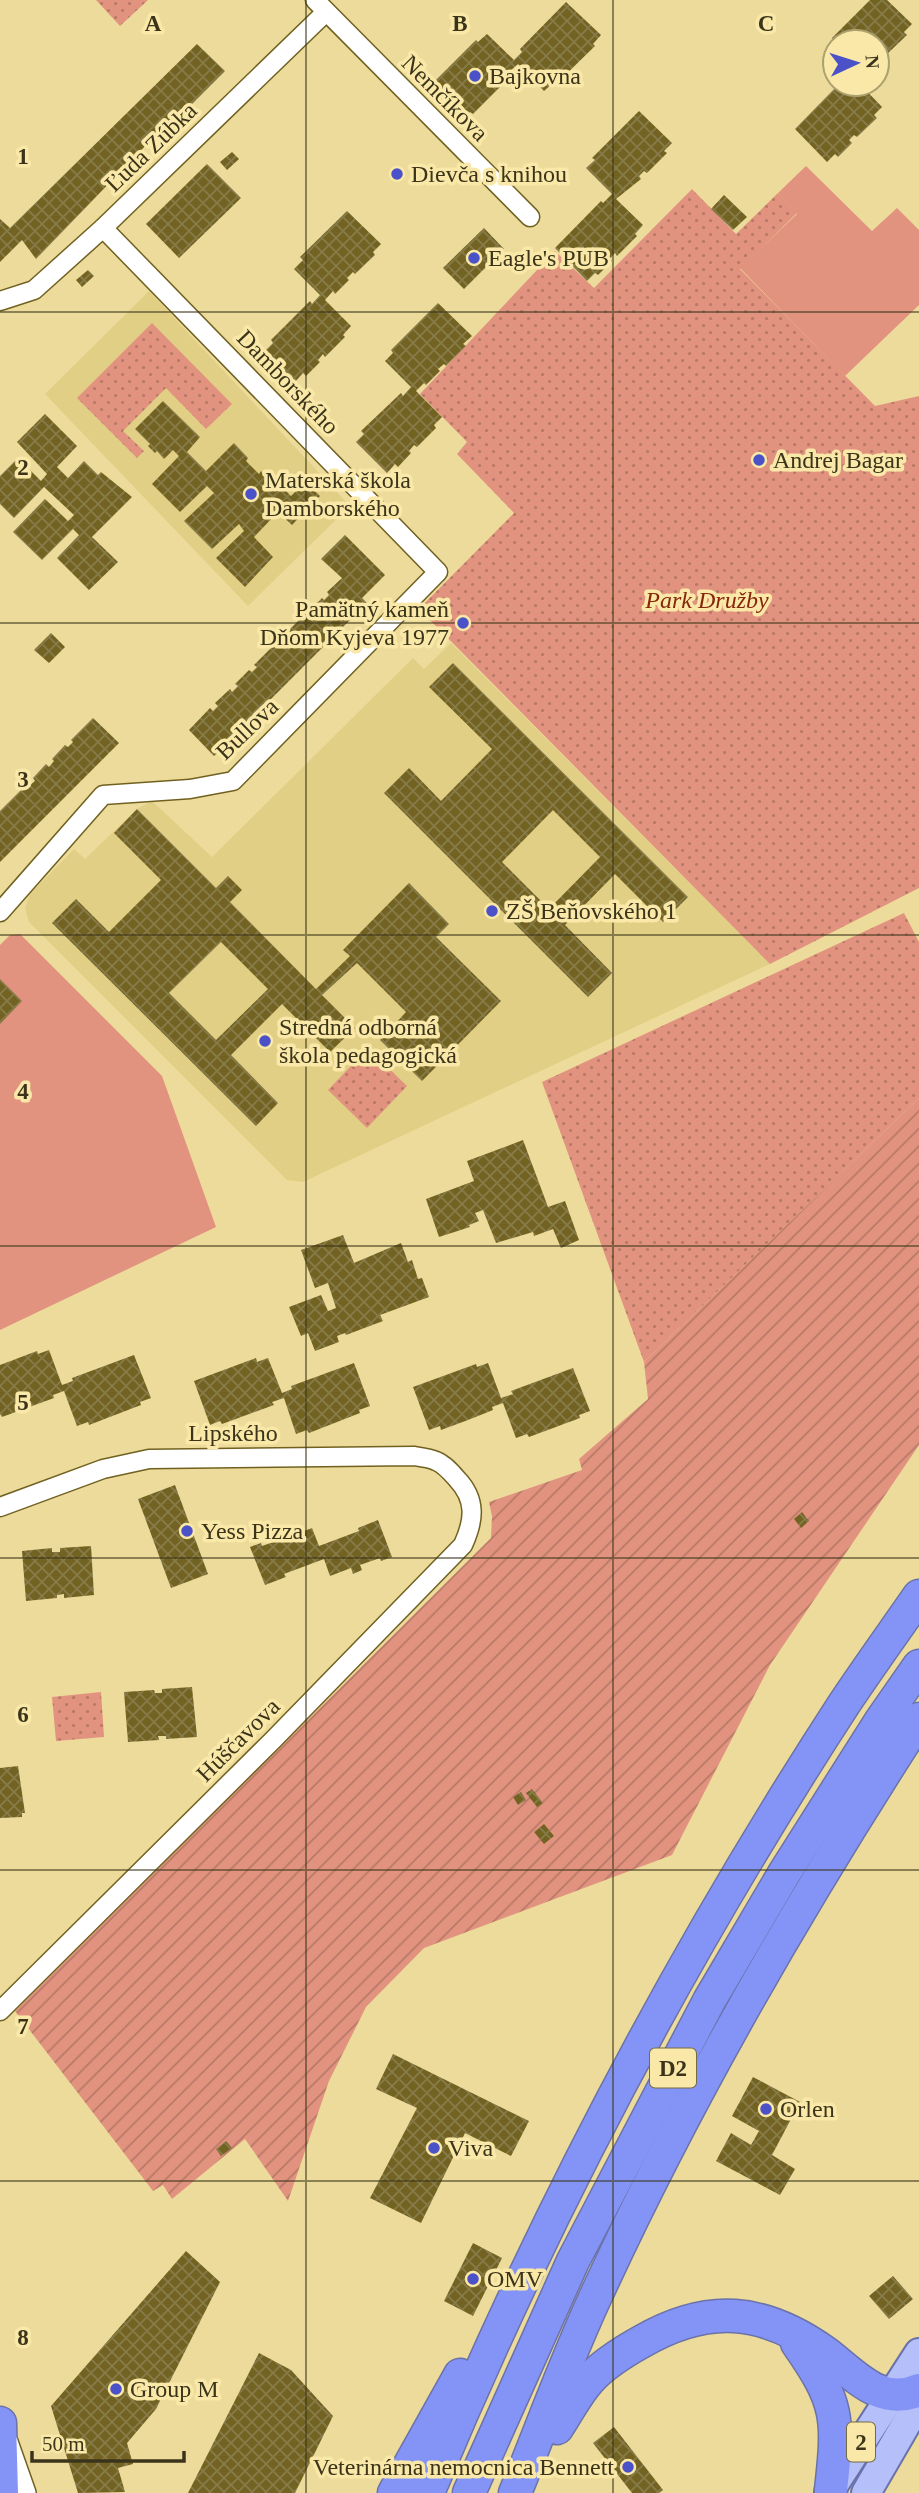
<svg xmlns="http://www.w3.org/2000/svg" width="919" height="2493" font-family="'Times New Roman',serif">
	<defs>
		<pattern id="park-dots" width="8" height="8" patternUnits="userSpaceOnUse" patternTransform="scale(1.75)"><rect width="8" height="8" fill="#e2937f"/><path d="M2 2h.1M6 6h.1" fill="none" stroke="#b87967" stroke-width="1.8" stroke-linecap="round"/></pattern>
		<pattern id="garden-furrows" width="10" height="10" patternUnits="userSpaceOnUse" patternTransform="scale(1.75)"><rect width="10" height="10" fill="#e2937f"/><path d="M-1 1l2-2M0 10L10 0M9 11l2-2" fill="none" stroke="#b87967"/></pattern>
		<pattern id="building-cross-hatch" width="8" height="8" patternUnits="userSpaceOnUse" patternTransform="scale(1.75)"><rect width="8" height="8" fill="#736323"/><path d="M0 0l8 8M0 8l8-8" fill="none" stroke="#877b49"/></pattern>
	</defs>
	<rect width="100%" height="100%" fill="#ecdb9a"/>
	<g fill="#e2cf86">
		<path d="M149 291 350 506 248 606 45 394Z"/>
		<path d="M451 643 770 964 303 1182 287 1180 29 922 25 908 30 894 74 849 85 859 137 809 152 801 212 857 413 658 424 669Z"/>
	</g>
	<g fill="#e2937f">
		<path d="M806 166 872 231 897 208 919 230V305L845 376 740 268 797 214 778 193Z"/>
		<path d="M20 934 162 1076 216 1227 0 1330V945L10 935Z"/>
	</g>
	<g fill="url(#park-dots)">
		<path d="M96 0H148L120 26Z"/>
		<path d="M692 189 736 234 778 193 797 213 740 269 875 406 919 396V888L770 964 419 609 514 513 457 454 467 442 420 394 555 251 594 288Z"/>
		<path d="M152 323 232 404 206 429 166 388 123 431 144 451 137 458 77 398Z"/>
		<path d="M904 913 919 942V1098L644 1362 542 1082Z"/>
		<path d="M368 1048 407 1086 367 1128 328 1090Z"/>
		<path d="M101 1692 104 1737 56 1741 52 1697Z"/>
	</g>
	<path fill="url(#garden-furrows)" d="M919 1098V1445L770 1665 672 1855 424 1948 366 2007 329 2081 288 2201 245 2139 172 2199 163 2185 153 2191 15 2011 491 1538 492 1516 489 1502 582 1470 579 1459 648 1399 644 1362Z"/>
	<g fill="url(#building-cross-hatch)" fill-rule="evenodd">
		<path d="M870 0H887L912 24 904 32 907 35 886 55 884 52 878 57 881 60 877 64V42H835V59L826 49 834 41 832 38Z"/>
		<path d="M566 2 601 35 593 44 595 46 555 85 553 83 544 91 518 64 509 72 512 75 473 114 470 112 462 120 429 87 476 40 478 42 487 34 514 60 522 52 520 49Z"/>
		<path d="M197 44 225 71 183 113 180 110 36 259 22 240 0 262V219L10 228Z"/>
		<path d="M839 84H860L882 107 874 115 877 118 857 137 854 135 849 140 852 143 838 157 835 154 827 162 795 129Z"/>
		<path d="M639 111 672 143 664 151 667 153 647 173 644 171 639 176 641 179 616 199 643 225 635 234 637 236 617 256 615 253 610 259 612 261 598 275 595 273 587 281 555 248 601 201 603 203 612 194 586 168 595 160 592 158Z"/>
		<path d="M232 152 239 159 227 170 220 162Z"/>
		<path d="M207 164 241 198 179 258 146 224Z"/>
		<path d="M724 195 747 217 733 230 711 209Z"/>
		<path d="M347 211 381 244 373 252 375 255 355 274 353 272 347 278 349 280 335 294 333 291 325 300 351 326 343 335 345 337 325 357 323 354 318 360 320 362 306 376 303 373 295 382 265 351 273 343 271 340 310 301 312 304 320 295 294 269 303 260 300 257Z"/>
		<path d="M484 228 504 249 464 289 443 268Z"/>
		<path d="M88 270 94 276 82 287 76 280Z"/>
		<path d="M438 303 472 336 463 344 466 346 446 366 444 364 438 369 440 371 426 385 424 383 416 391 442 417 434 425 436 428 417 447 414 445 409 451 411 453 398 467 395 464 387 473 356 442 364 434 361 431 401 393 403 396 411 387 385 361 393 353 391 350Z"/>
		<path d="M163 401 200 437 187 452 206 471 234 443 248 458 246 461 259 474 261 471 275 485 277 482 291 496 305 482 320 496 292 525 278 512 254 537 273 557 245 587 216 558 244 531 239 524 212 549 184 521 214 493 207 486 180 512 152 484 179 456 173 450 164 459 157 451 155 453 148 446 150 444 135 429Z"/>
		<path d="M45 414 77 446 57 467 68 478 84 461 98 475 101 472 132 497 92 537 118 562 89 590 57 558 79 535 73 529 42 560 13 532 45 499 68 521 74 515 44 487 14 518 0 504V476L18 458 41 481 47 474 17 442Z"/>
		<path d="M345 535 385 575 362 598 367 603 214 756 189 730 210 708 213 711 218 706 215 703 230 689 232 692 238 686 235 684 249 670 252 672 257 667 254 665 283 636 285 639 291 633 288 631 302 617 305 620 310 614 308 612 322 598 324 600 329 595 327 592 342 578 321 559Z"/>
		<path d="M51 633 65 647 49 663 34 650Z"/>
		<path d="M453 663 688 897 663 922 615 874 565 925 612 973 588 997 384 793 409 768 441 801 492 749 429 687ZM553 810 600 857 549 909 502 862Z"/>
		<path d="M93 718 119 743 0 862V811L27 784 29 786 35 781 33 778 46 764 49 767 54 761 52 759 65 745 68 747 73 742 71 740Z"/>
		<path d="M137 809 216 888 228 876 242 890 230 902 316 989 350 956 343 950 409 883 449 924 436 937 501 1001 422 1081 380 1040 406 1012 357 963 322 995 355 1028 330 1052 282 1004 231 1055 278 1103 256 1126 52 923 76 899 109 932 161 880 114 833ZM221 942 268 989 216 1040 169 993Z"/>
		<path d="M0 979 22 1001 0 1024Z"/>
		<path d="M523 1140 548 1207 565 1201 579 1240 561 1248 553 1229 534 1236 533 1232 496 1243 483 1210 475 1213 479 1221 469 1225 470 1227 439 1237 426 1199 474 1181 467 1161Z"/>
		<path d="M343 1235 354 1263 401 1243 408 1262 412 1260 418 1279 422 1278 429 1297 380 1315 383 1321 346 1335 345 1333 337 1336 339 1342 315 1351 308 1333 301 1336 289 1307 321 1295 328 1311 336 1308 328 1283 315 1288 301 1250Z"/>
		<path d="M49 1350 62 1385 73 1381 72 1378 134 1355 151 1398 140 1402 141 1405 89 1425 88 1422 77 1426 64 1391 53 1395 54 1398 2 1417 0 1414V1365L37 1351 38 1354Z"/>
		<path d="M256 1358 257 1362 268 1358 282 1393 292 1389 291 1386 354 1363 370 1406 359 1410 360 1413 309 1433 307 1430 296 1434 284 1398 272 1402 274 1405 222 1424 220 1421 210 1425 194 1381Z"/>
		<path d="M488 1363 501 1398 513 1394 511 1391 573 1368 590 1411 579 1415 580 1418 529 1437 527 1434 516 1438 503 1403 492 1407 493 1410 468 1420 441 1430 440 1426 429 1430 413 1387 476 1364 477 1367Z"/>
		<path d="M175 1485 208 1574 171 1588 138 1499Z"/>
		<path d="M802 1512 809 1521 801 1528 794 1519Z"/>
		<path d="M378 1520 392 1557 381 1561 380 1558 360 1565 362 1570 353 1574 351 1568 330 1576 324 1559 284 1574 286 1577 265 1585 250 1547 261 1543 262 1546 282 1539 280 1534 289 1531 291 1536 312 1528 319 1546 359 1531 358 1528Z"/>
		<path d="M91 1546 94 1595 64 1598V1594L57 1595V1598L26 1601 22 1551 52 1548V1552H60V1548Z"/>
		<path d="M192 1687 197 1737 166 1739V1736H158L159 1740 128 1742 124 1692 154 1690 155 1693H162V1689Z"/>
		<path d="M18 1766 25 1813H22V1817L0 1818V1768Z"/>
		<path d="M532 1789 543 1803 537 1807 526 1793Z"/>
		<path d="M521 1792 526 1800 518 1805 513 1797Z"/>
		<path d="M544 1824 554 1836 544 1844 534 1832Z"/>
		<path d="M393 2054 529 2121 511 2156 465 2133 421 2223 370 2198 417 2108 376 2089Z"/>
		<path d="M753 2077 800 2102 772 2155 795 2169 780 2195 716 2161 731 2133 751 2145 759 2131 732 2116Z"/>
		<path d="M226 2141 232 2148 221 2156 216 2149Z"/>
		<path d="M473 2243 502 2258 473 2316 444 2301Z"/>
		<path d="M186 2251 220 2282 156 2409 127 2443 133 2464 118 2468 125 2492 78 2493 51 2406Z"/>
		<path d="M893 2276 913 2299 889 2319 869 2296Z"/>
		<path d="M259 2353 291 2370 333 2416 295 2493H188Z"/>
		<path d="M614 2427 663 2490 659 2493H632L593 2443Z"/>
	</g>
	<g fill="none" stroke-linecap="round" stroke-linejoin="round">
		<defs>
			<g id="minor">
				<path d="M315 0 530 217"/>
				<path d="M0 301 34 290 103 228 326 12"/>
				<path d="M0 912 103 795 190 789 233 781 438 572 103 228"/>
				<path d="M0 1507 103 1469 149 1459 414 1456C421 1457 430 1458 436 1461 444 1464 451 1472 457 1479 477 1500 474 1521 463 1545L273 1740 0 2011"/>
			</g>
			<path id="tertiary" d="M7 2442 25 2493"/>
			<g id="primary">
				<path d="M829 2492 919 2353"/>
				<path d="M866 2493 919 2402"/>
			</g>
			<g id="motorway">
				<path d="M797 2343C839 2403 839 2418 831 2490"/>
				<path d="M0 2423 2 2493"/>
				<path d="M557 2428C567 2413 577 2393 590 2379 604 2364 623 2352 641 2342 708 2303 763 2308 826 2353 854 2374 880 2407 919 2390"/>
				<path d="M394 2493 460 2375"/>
				<path d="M428 2493C542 2219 682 1953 844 1704 868 1668 894 1632 919 1596"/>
				<path d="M469 2493 573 2261 709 2001 785 1872 880 1722 919 1666"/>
				<path d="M515 2493C543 2425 568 2354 600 2287 691 2090 801 1901 919 1719"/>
			</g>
		</defs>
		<use href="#minor" stroke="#716121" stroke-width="21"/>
		<use href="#tertiary" stroke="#716121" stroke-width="24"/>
		<use href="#primary" stroke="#6a72a9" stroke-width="32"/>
		<use href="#motorway" stroke="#6a72a9" stroke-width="35"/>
		<use href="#minor" stroke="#fff" stroke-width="18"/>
		<use href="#tertiary" stroke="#fff" stroke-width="21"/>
		<use href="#primary" stroke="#b5bffa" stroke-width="28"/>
		<use href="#motorway" stroke="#8494f6" stroke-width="32"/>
	</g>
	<path fill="none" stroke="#3b341a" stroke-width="2" stroke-opacity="0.55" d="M306 0V2493M613 0V2493M0 312H919M0 623H919M0 935H919M0 1246H919M0 1558H919M0 1870H919M0 2181H919"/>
	<g fill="#4b52c7" stroke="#f9e8a7" stroke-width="2.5">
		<circle cx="475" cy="76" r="7"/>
		<circle cx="397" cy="174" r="7"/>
		<circle cx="474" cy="258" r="7"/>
		<circle cx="759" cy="460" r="7"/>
		<circle cx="251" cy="494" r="7"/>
		<circle cx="463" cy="623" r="7"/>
		<circle cx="492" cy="911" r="7"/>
		<circle cx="265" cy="1041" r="7"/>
		<circle cx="187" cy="1531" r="7"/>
		<circle cx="766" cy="2109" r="7"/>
		<circle cx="434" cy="2148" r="7"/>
		<circle cx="473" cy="2279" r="7"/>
		<circle cx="116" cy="2389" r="7"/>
		<circle cx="628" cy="2467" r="7"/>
	</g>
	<g text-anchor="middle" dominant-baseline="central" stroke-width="7" stroke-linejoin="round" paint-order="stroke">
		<g fill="#f9e8a7" stroke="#746a44" stroke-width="2">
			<rect x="650" y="2048.5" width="46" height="39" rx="5"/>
			<rect x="847" y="2422.5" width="28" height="39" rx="5"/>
		</g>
		<g font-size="23" font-weight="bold" fill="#3b341a">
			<text x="673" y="2068">D2</text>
			<text x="861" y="2442">2</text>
		</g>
		<g font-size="24" fill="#3b341a" stroke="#f9e8a7" text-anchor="start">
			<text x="489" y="76">Bajkovna</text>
			<text x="411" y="174">Dievča s knihou</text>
			<text x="488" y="258">Eagle's PUB</text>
			<text x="773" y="460">Andrej Bagar</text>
			<text x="265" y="480">Materská škola<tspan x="265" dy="28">Damborského</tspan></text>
			<text x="449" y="609" text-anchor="end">Pamätný kameň<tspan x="449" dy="28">Dňom Kyjeva 1977</tspan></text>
			<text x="506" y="911">ZŠ Beňovského 1</text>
			<text x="279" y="1027">Stredná odborná<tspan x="279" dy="28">škola pedagogická</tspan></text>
			<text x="201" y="1531">Yess Pizza</text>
			<text x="780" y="2109">Orlen</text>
			<text x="448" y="2148">Viva</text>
			<text x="487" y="2279">OMV</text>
			<text x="130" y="2389">Group M</text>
			<text x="614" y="2467" text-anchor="end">Veterinárna nemocnica Bennett</text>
		</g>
		<g font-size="24" fill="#3b341a" stroke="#f9e8a7">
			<text transform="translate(445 98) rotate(45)">Nemčíkova</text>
			<text transform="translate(151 147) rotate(-44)">Ľuda Zúbka</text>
			<text transform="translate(288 382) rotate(46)">Damborského</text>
			<text transform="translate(247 729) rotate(-44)">Bullova</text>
			<text x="233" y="1433">Lipského</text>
			<text transform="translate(238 1740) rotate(-45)">Húščavova</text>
		</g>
		<g font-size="24" font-style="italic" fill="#88260b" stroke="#f9e8a7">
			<text x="707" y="600">Park Družby</text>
		</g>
	</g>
	<g font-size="23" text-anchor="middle" font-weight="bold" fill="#3b341a" stroke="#f9e8a7" stroke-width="7" stroke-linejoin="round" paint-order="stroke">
		<text x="153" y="31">A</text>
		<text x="460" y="31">B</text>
		<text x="766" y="31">C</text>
		<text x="23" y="164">1</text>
		<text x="23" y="475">2</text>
		<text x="23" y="787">3</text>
		<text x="23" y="1099">4</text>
		<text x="23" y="1410">5</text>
		<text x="23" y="1722">6</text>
		<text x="23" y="2034">7</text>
		<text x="23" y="2345">8</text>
	</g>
	<g transform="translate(856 63) rotate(86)"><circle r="33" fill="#f9e8a7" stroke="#ada06f" stroke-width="2"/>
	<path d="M0-5L12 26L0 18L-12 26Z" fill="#4b52c7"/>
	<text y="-10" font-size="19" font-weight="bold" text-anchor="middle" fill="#3b341a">N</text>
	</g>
	<path d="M32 2451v10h152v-10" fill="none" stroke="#3b341a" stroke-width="3.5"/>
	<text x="42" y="2451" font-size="21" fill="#3b341a" stroke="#f9e8a7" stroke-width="5" paint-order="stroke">50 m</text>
</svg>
